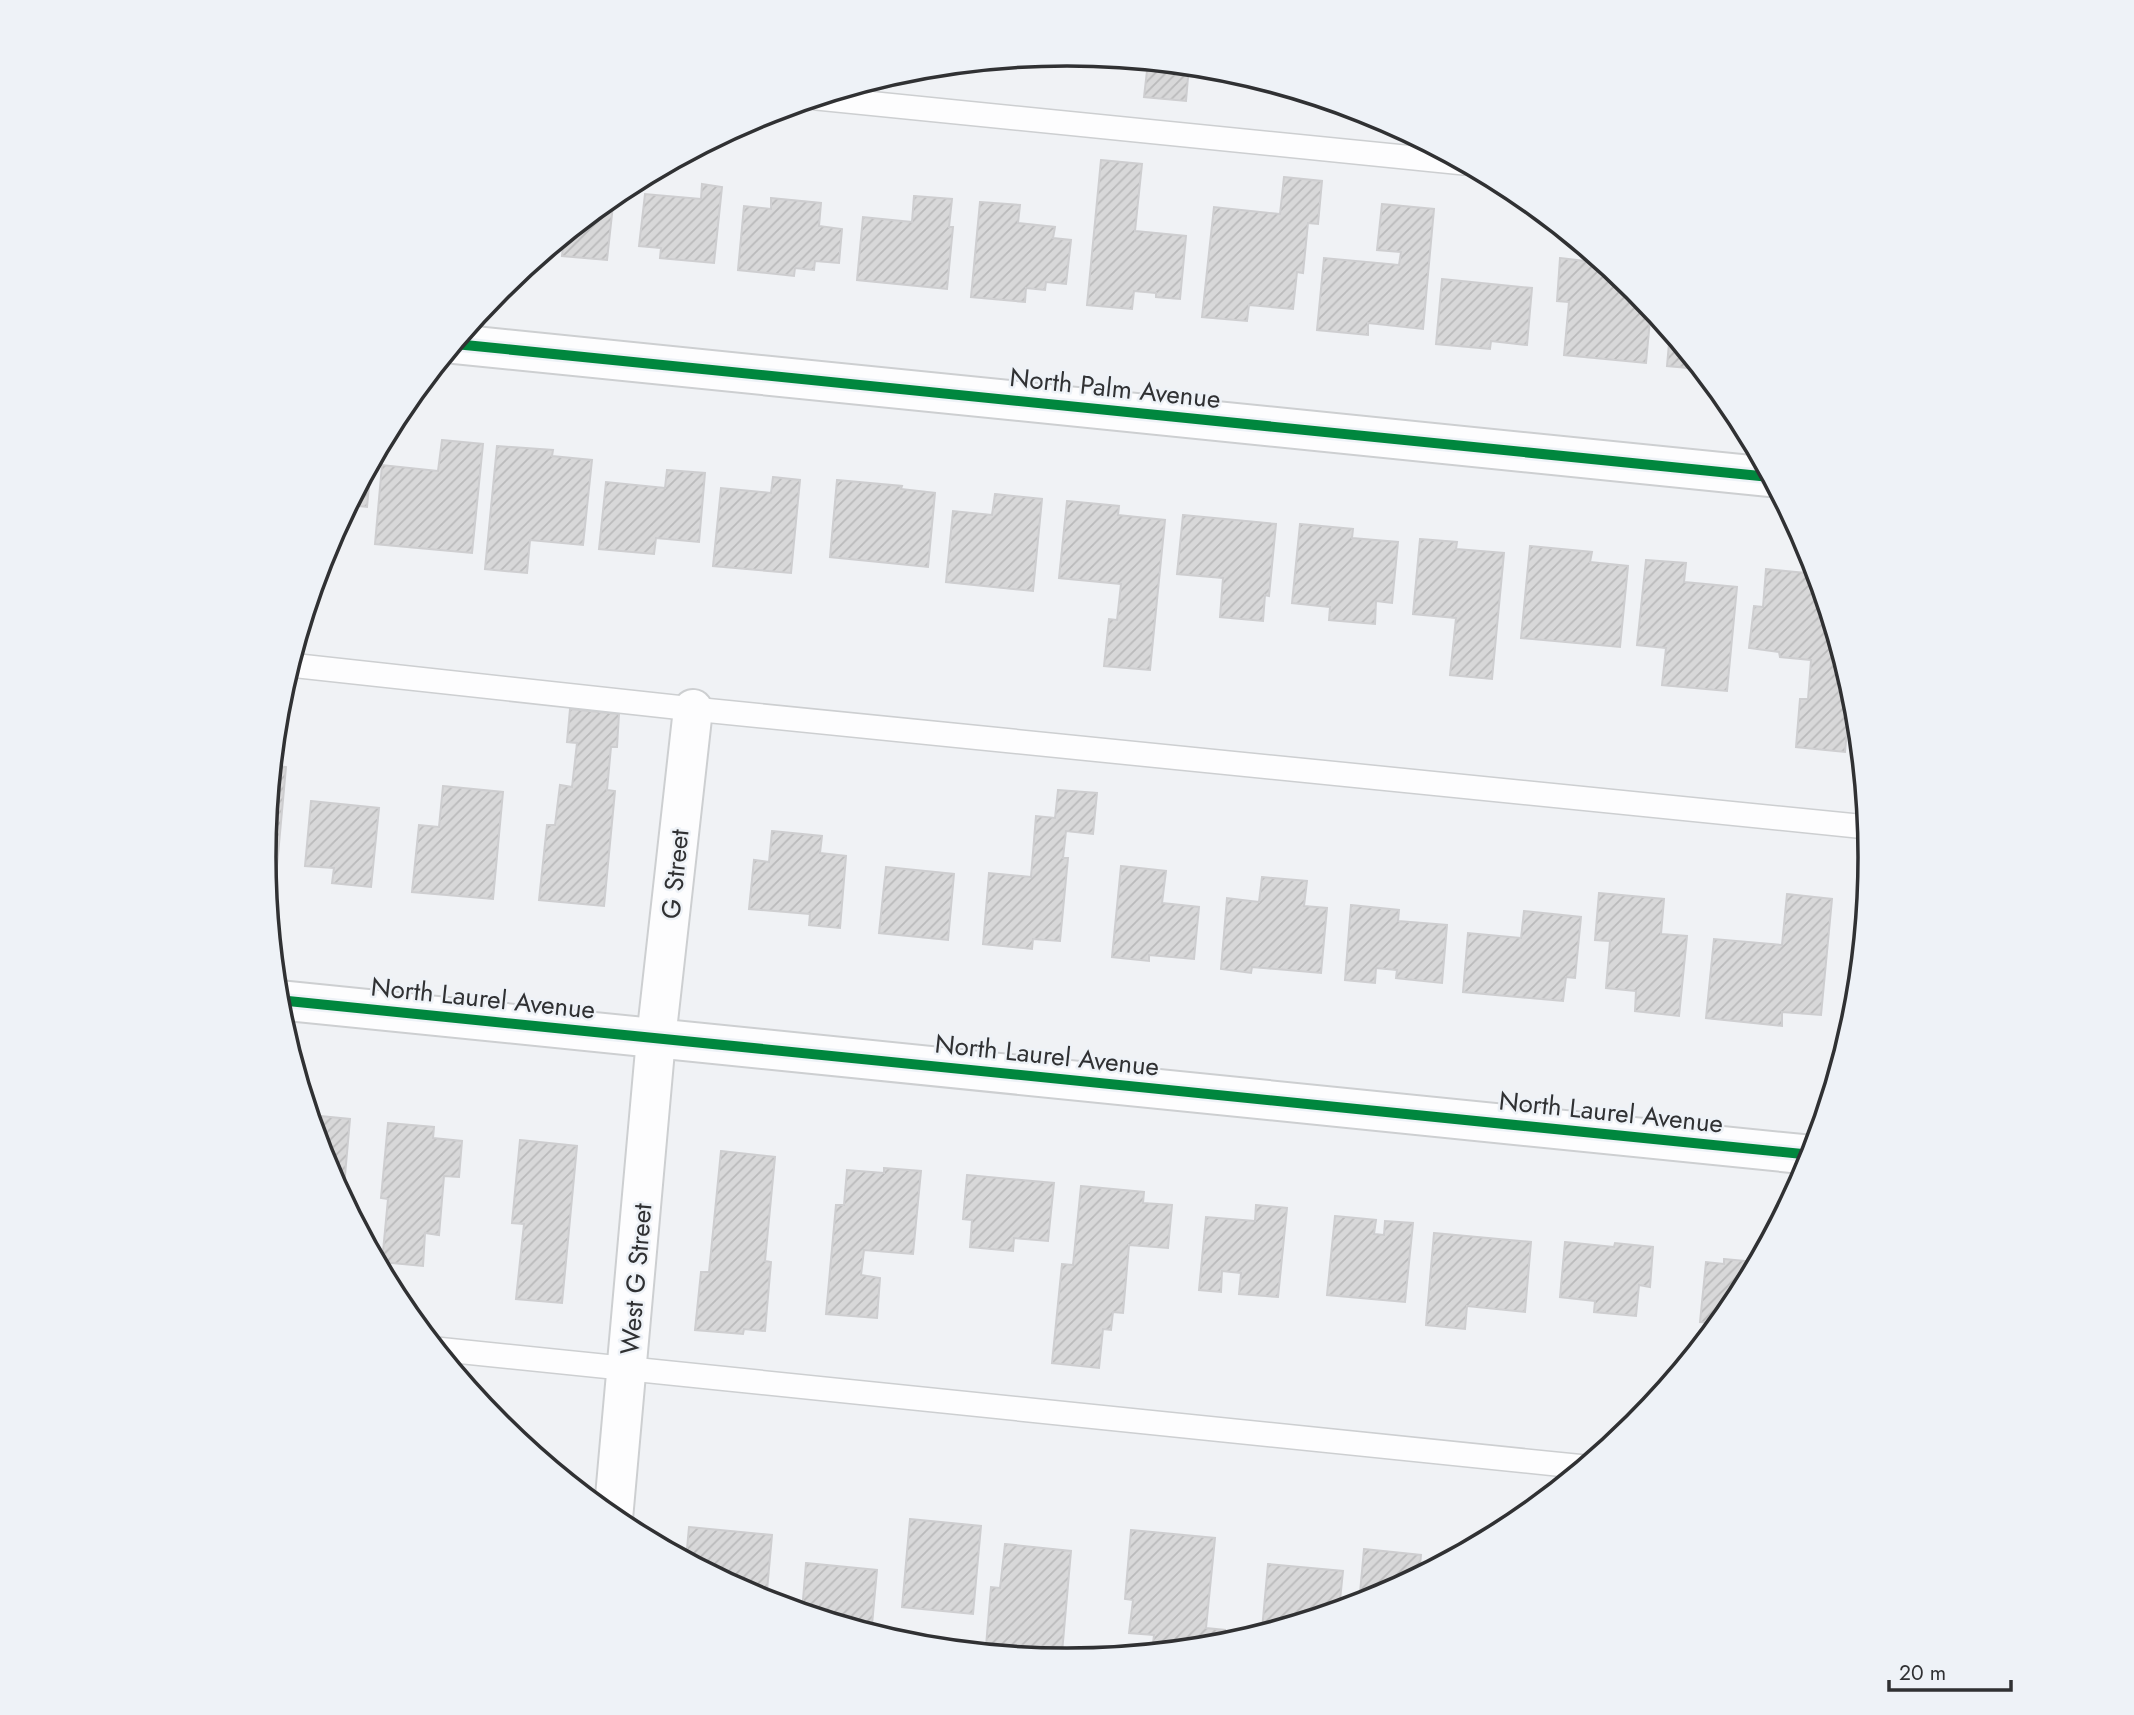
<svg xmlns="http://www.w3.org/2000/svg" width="2134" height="1715" font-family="Jost,sans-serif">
	<defs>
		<pattern id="building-hatch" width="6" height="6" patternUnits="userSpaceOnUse" patternTransform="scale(1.75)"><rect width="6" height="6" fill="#d8d8d9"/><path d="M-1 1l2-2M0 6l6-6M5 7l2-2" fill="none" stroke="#bababb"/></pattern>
	</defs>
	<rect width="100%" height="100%" fill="#f0f2f5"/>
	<g fill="url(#building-hatch)" stroke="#ceced0" stroke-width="2">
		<path d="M1148 62 1189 66 1186 101 1144 97Z"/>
		<path d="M1101 160 1142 164 1135 231 1186 236 1180 299 1156 297V293L1134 291 1132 309 1087 305Z"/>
		<path d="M1284 177 1322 181 1318 224 1308 223 1303 273 1297 272 1293 309 1249 305 1247 321 1202 317 1214 207 1280 214Z"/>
		<path d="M702 184 722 187 714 263 660 258 661 248 639 246 645 194 701 199Z"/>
		<path d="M614 196 607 260 562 256 564 237Z"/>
		<path d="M914 196 952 199 949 227H953L947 289 857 280 863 217 912 222Z"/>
		<path d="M771 198 821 203 819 226 842 229 839 263 815 261 814 270 795 268 794 276 738 270 744 206 771 209Z"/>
		<path d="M980 202 1020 205 1018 223 1055 227 1053 238 1071 240 1066 284 1046 282 1045 290 1026 288 1025 302 971 297Z"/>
		<path d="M1382 204 1434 209 1423 329 1368 323V335L1317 330 1324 258 1399 265 1401 252 1377 250Z"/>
		<path d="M1560 258 1602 263 1635 290 1651 309 1646 363 1564 355 1569 302 1557 301Z"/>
		<path d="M1442 279 1532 288 1527 345 1491 341 1490 349 1436 344Z"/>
		<path d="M1670 332 1700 369 1667 366Z"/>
		<path d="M442 440 483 444 472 553 375 544 382 465 438 471Z"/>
		<path d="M497 446 553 450 552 456 592 460 583 545 530 540 527 573 485 569Z"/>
		<path d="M371 465 367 507 349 505Z"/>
		<path d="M667 470 705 473 699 542 656 538 654 554 599 549 606 482 665 488Z"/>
		<path d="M773 477 800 480 791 573 713 566 721 488 771 493Z"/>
		<path d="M837 480 902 486 901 489 935 493 928 567 830 557Z"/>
		<path d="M995 494 1042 499 1033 591 946 582 953 511 992 515Z"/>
		<path d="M1067 501 1119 506 1118 515 1165 520 1150 670 1104 666 1109 619 1117 620 1121 584 1059 578Z"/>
		<path d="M1183 515 1276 524 1269 596 1265 595 1263 621 1220 617 1223 578 1177 574Z"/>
		<path d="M1300 524 1353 529 1352 538 1398 542 1392 603 1376 601 1375 624 1329 620 1330 607 1292 603Z"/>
		<path d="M1420 539 1457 542 1456 549 1504 553 1492 679 1450 675 1456 618 1413 614Z"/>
		<path d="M1530 546 1592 552 1590 562 1628 566 1620 647 1521 638Z"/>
		<path d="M1646 560 1686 563 1684 582 1737 587 1727 691 1662 685 1666 648 1637 645Z"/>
		<path d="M1766 569 1816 574 1851 689 1845 752 1796 747 1800 699H1808L1811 660 1780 657 1779 652 1749 648 1754 606 1763 607Z"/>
		<path d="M570 709 619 714 617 747H611L607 790 615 791 604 906 539 900 547 825H555L560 785 572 787 577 743 567 742Z"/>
		<path d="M273 765 286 767 276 877 266 876 264 857Z"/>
		<path d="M443 786 503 792 493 899 412 892 419 825 439 827Z"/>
		<path d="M1058 790 1097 793 1093 834 1066 831 1063 858H1068L1060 941 1033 939 1032 949 983 944 989 873 1031 877 1036 816 1055 818Z"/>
		<path d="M311 801 379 808 371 887 332 883 334 868 305 866Z"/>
		<path d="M772 831 822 836 820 853 846 856 840 928 809 925 810 914 749 909 754 860 769 862Z"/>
		<path d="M1121 866 1166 871 1162 903 1199 907 1194 959 1149 955V961L1112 957Z"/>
		<path d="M886 867 954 874 948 940 879 933Z"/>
		<path d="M1262 877 1307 881 1304 906 1327 908 1321 973 1252 967 1251 973 1221 969 1227 898 1259 902Z"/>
		<path d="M1599 893 1664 899 1661 934 1687 936 1679 1016 1635 1011 1636 991 1606 988 1610 941 1595 940Z"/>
		<path d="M1787 894 1832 899 1821 1015 1782 1012V1026L1706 1018 1714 939 1782 945Z"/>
		<path d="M1351 905 1399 910 1398 921 1447 925 1442 983 1396 978 1397 970 1376 968 1375 983 1345 980Z"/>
		<path d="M1524 911 1581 917 1575 978 1566 977 1563 1001 1463 992 1468 933 1521 938Z"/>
		<path d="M310 1115 350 1119 343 1198 325 1165Z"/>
		<path d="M388 1123 434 1127 433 1138 462 1141 459 1177 444 1176 439 1235 425 1233 423 1266 382 1262 388 1199 381 1198Z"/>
		<path d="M520 1140 577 1146 562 1303 516 1299 524 1224 512 1223Z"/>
		<path d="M721 1151 775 1157 765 1261 771 1262 765 1331 744 1329 743 1334 695 1330 701 1272H709Z"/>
		<path d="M884 1168 921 1171 913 1254 864 1250 861 1275 880 1278 877 1318 826 1314 836 1205H844L847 1170 884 1173Z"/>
		<path d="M967 1175 1054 1183 1048 1241 1014 1238 1013 1251 970 1247 972 1220 963 1219Z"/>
		<path d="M1081 1186 1144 1192 1143 1203 1172 1205 1168 1248 1129 1245 1123 1313 1113 1312 1111 1330 1103 1329 1099 1368 1052 1363 1062 1264 1073 1265Z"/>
		<path d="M1256 1205 1287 1208 1278 1297 1239 1294 1241 1273 1222 1271 1221 1292 1199 1290 1206 1217 1255 1221Z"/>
		<path d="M1335 1216 1376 1220 1374 1234 1384 1235 1385 1221 1413 1223 1405 1302 1327 1295Z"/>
		<path d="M1434 1233 1531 1242 1525 1312 1467 1306 1465 1329 1426 1325Z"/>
		<path d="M1565 1242 1614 1247 1615 1243 1653 1247 1650 1287 1639 1285 1636 1316 1594 1312 1595 1301 1560 1297Z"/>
		<path d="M1724 1259 1757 1262 1735 1304 1713 1330 1714 1323 1700 1322 1706 1262 1724 1264Z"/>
		<path d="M910 1519 981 1526 973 1614 902 1607Z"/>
		<path d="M689 1527 772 1535 766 1602 686 1560Z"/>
		<path d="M1131 1530 1215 1538 1206 1628 1225 1630 1224 1645 1152 1652 1154 1635 1129 1633 1133 1600 1125 1599Z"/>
		<path d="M1005 1544 1071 1551 1062 1653 986 1646 991 1587 1000 1588Z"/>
		<path d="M1364 1549 1421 1555 1419 1576 1374 1600 1359 1604Z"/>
		<path d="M806 1563 877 1570 872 1625 831 1621 802 1612Z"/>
		<path d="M1268 1564 1343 1571 1339 1610 1270 1631 1262 1630Z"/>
	</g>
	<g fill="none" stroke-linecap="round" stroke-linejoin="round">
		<defs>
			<g id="lane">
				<path d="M817 98 1464 163"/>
				<path d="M290 665 693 709 1867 827"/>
				<path d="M436 1349 1585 1467"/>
			</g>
			<g id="street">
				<path d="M455 344 1770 477"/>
				<path d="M278 1000 1812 1155"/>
				<path d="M613 1519 656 1039 693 709"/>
			</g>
		</defs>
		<use href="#lane" stroke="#cdcfd1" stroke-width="26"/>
		<use href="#street" stroke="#cdcfd1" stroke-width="42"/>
		<use href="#lane" stroke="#fdfdfe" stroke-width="23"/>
		<use href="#street" stroke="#fdfdfe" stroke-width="38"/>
		<defs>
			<g id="cycleway">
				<path d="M455 344 1770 477"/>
				<path d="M278 1000 1812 1155"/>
			</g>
		</defs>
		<use href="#cycleway" stroke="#eef2f7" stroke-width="15"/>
		<use href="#cycleway" stroke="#00873e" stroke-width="10"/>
	</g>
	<g text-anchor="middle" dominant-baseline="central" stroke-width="5" stroke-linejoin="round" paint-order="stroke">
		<g font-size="26" fill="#303133" stroke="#eef2f7">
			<text transform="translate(1115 388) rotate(6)">North Palm Avenue</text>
			<text transform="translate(675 874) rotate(-84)">G Street</text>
			<text transform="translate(483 998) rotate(6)">North Laurel Avenue</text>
			<text transform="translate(1047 1055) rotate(6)">North Laurel Avenue</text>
			<text transform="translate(1611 1112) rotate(6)">North Laurel Avenue</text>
			<text transform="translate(636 1279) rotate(-85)">West G Street</text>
		</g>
	</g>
	<path d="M0 0H2134V1715H0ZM276 857a791 791 0 1 1 1582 0a791 791 0 1 1-1582 0Z" fill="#eef2f7" fill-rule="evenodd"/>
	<path fill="none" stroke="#303133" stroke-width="3.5" d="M276 857a791 791 0 1 1 1582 0a791 791 0 1 1-1582 0Z"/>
	<path d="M1889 1680v10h122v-10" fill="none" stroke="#303133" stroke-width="3.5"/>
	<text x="1899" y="1680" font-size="21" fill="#303133" stroke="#eef2f7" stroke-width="5" paint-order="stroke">20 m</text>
</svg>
